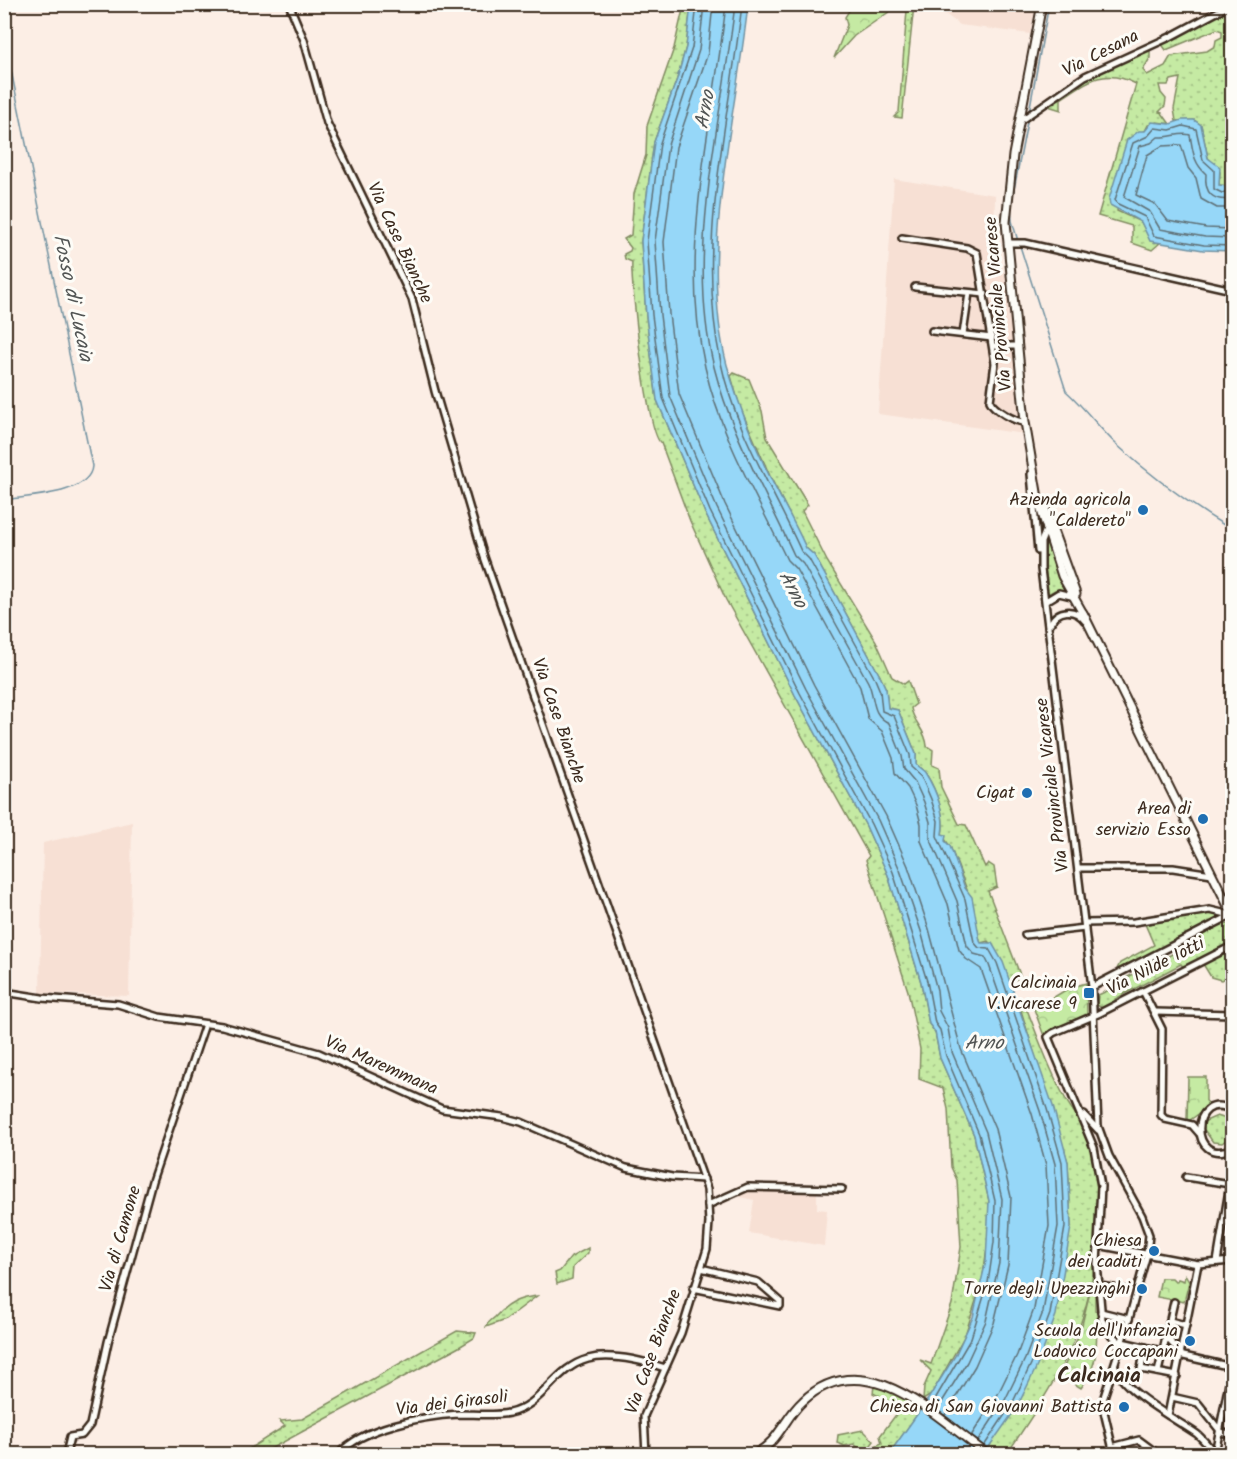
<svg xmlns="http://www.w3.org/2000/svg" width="1237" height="1459" font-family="Kalam,sans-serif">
	<defs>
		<pattern id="grass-dots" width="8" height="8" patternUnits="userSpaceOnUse" patternTransform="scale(1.5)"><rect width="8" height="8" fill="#c5eaa3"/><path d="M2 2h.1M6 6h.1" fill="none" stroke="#aac98c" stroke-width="1.8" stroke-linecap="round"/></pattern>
		<pattern id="forest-crowns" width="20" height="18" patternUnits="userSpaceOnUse" patternTransform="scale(1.5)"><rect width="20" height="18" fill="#c5eaa3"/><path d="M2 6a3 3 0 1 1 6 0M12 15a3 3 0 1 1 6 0" fill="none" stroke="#aac98c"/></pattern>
	</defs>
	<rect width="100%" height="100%" fill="#fceee5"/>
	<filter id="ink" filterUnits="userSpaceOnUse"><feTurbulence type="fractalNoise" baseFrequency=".0167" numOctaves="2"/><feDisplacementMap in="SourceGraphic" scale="12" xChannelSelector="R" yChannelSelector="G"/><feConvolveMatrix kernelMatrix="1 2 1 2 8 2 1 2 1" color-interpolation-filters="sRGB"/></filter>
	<g filter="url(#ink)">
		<g fill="#f7e0d4">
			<path d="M933 5 1036 4V5L1030 34 960 25Z"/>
			<path d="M894 179 995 195 994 241 1007 282 1025 434 878 414Z"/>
			<path d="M132 822 129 996 40 993 43 843Z"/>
			<path d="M750 1190 817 1193V1209L827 1210 824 1246 749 1233 754 1200 735 1196Z"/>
		</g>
		<g fill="url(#grass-dots)" stroke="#808a60" stroke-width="1.5">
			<path d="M684 5H691L686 47 677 79 654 142 641 241 646 316 657 400 705 513 795 695 866 826 888 875 921 982 929 1024 935 1032 940 1058 974 1135 989 1201 988 1241 982 1282 965 1335 931 1395 923 1400 924 1387 931 1371 920 1360 931 1364 952 1304 961 1247 957 1180 951 1167 948 1109 943 1088 919 1079 920 1049 908 991 866 860 869 856 726 600 690 521 661 443C648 436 630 283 632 262L625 259 624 254 630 251 631 248 624 239 631 235 634 194 646 155 647 126 674 48Z"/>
			<path d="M905 5H914L902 118 894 117 899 112 907 10Z"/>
			<path d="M1232 8V179L1228 186 1219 185 1220 172 1208 158 1201 125 1194 120 1176 121 1174 109 1180 78 1171 80 1168 85H1159L1161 93 1166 99 1165 106 1159 112 1162 113 1170 124 1157 122 1148 125 1145 131 1127 140 1117 211 1141 222 1151 241 1160 243 1152 250 1132 243V226L1098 216 1136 84C1105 67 1087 81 1061 99V110L1048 106 1091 76 1150 49V58L1143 70 1147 75 1165 66 1171 56 1207 51 1215 46 1216 40 1222 37V31L1217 29 1166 50 1161 43Z"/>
			<path d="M734 373 749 379 762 411 767 438 808 505 802 511 827 561 876 641 892 677 904 684 908 681 916 704 911 708C913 722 926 730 927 746L933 750 932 765 939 768 941 787 959 824 966 825 985 867 988 863 994 867 997 887 988 891 1019 972 1020 977 1012 981 1013 986C1002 977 1004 956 988 941L981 943 980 941 969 895 950 846 942 835C946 815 936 790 926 774 924 769 919 769 916 764V754L898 710 888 708 886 689 880 676 814 555 806 548 770 476 740 407 731 376Z"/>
			<path d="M1046 538 1065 590H1055L1048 594 1043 549Z"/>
			<path d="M1210 912 1217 913 1218 919 1118 971 1117 969 1120 963 1154 945 1145 924Z"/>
			<path d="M1228 924 1232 928V944L1183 967 1181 964 1115 999 1116 1002 1102 1008 1097 1005 1098 995 1114 988V984L1180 950 1217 926Z"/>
			<path d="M1227 951H1232V974L1221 980 1211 977 1203 964Z"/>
			<path d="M1019 1004 1028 1012C1039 1040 1049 1069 1064 1096 1071 1111 1084 1122 1089 1139 1108 1196 1097 1290 1072 1345 1055 1384 1030 1419 1007 1454H997L989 1449 1071 1227 1068 1162Z"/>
			<path d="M1217 1116 1226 1119 1232 1126 1230 1137 1222 1143 1213 1142 1205 1131H1202L1201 1123Z"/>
			<path d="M588 1248V1253L573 1267 572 1279 557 1284 555 1273 560 1271 571 1257Z"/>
			<path d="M537 1296 505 1320 486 1327C488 1321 491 1321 495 1317 508 1303 518 1298 537 1296Z"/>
			<path d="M457 1331 476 1333 474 1338 459 1347 263 1453 241 1454 285 1426 280 1421 302 1419Z"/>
			<path d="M874 1386 900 1396 920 1411 889 1454H862L861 1450 854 1444 844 1446 837 1443 838 1435 863 1430 874 1441 868 1449 882 1443 880 1436 898 1412 890 1402 873 1393Z"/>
		</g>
		<g fill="url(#forest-crowns)" stroke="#808a60" stroke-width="1.5">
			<path d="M853 4 899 5 854 36 834 58 847 25 845 17Z"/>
			<path d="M1086 983 1087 1014 1044 1036 1034 1009 1069 988Z"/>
			<path d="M1188 1077H1206V1101L1211 1105 1190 1120H1187Z"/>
			<path d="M1096 1266 1098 1285 1095 1286V1311L1099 1310C1093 1343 1103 1358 1081 1388L1060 1375 1080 1333Z"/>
			<path d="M1185 1275 1189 1282 1184 1302 1157 1297 1161 1278H1172L1176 1282 1178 1279 1184 1281Z"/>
		</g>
		<g fill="#96d7f8" stroke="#7292a1" stroke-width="1.5">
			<path d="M691 5H748C736 116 698 256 727 365 738 403 752 440 769 475 781 500 795 523 806 548L814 555 880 676 886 689 888 708 898 710 916 754V764C919 769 924 769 926 774 936 790 946 815 942 834L946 835 945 841 950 846 965 888 972 897 980 941 981 943H992L1003 962 1053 1106 1068 1162 1071 1227 1056 1315 1038 1364 1017 1407 984 1454H889L928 1399 955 1356 973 1317 986 1261 989 1201 974 1135 940 1058 935 1032 929 1024 921 982 888 875 866 826 795 695 705 513 657 400 646 316 641 241 654 142 677 79 686 47Z"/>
			<path d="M1182 120H1194L1201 125 1208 158 1220 167 1219 185 1228 186 1232 179V251L1203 250 1150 241 1141 222 1110 205 1109 199 1127 140 1139 131H1145L1152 122 1170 124Z"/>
		</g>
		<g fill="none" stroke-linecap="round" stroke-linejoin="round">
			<g stroke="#5f6f75" stroke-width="1.5">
				<path d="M697 4 692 48 660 143 647 241 652 315 663 398 710 511 800 693 871 824 893 872 927 981 935 1023 940 1030 946 1056 979 1134 995 1201 994 1242 988 1283 971 1338 931 1406"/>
				<path d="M704 4 699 50 668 145 655 241 660 315 670 396 717 508 806 689 878 820 900 870 921 931 937 990 939 1011 948 1028 952 1052 986 1132 1002 1199 999 1263 986 1321 967 1362 937 1410"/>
				<path d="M713 4 708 53 676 147 664 242 669 314 679 394 725 504 814 685 886 816 908 866 929 929 961 1049 995 1129 1011 1197 1008 1265 994 1323 975 1366 945 1415"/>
				<path d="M726 4C713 124 678 247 705 367 720 435 757 497 787 560L796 569 860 687 868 719 882 731 893 758 895 773 908 788 916 805 921 824V841L948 904 959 950 966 959 981 969 1032 1114 1046 1165 1049 1226 1034 1309 1017 1355 997 1396 971 1436"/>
				<path d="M735 4C722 120 685 251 714 367 731 434 766 493 794 555L803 564 868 682C876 699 870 714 889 723L902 756 904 769 915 782 924 802 930 822V838L957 901 967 946 974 954 985 957 989 965 1040 1111 1055 1164 1058 1226 1043 1312 1025 1359 1005 1400 978 1441"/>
				<path d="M742 4C729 122 695 245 721 363 735 430 773 489 801 551L809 559 875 679 880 691 882 711 894 716 910 755 911 767 921 776 931 799 938 821 937 836 965 899 974 942 979 948 989 949 997 963 1047 1109 1062 1162 1065 1227 1050 1314 1032 1362 1012 1404 984 1446"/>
				<path d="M1232 190 1222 193 1214 189V170L1203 160 1196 129 1183 126 1170 130 1155 128 1148 136 1133 143 1115 200 1118 204 1145 217 1154 236 1204 245 1232 246"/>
				<path d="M1232 199C1213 202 1204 193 1206 174 1193 162 1193 151 1190 135 1182 132 1169 138 1158 137L1151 143 1140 146 1124 197 1150 212 1160 229 1205 237 1232 238"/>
				<path d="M1232 208H1217L1201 199 1196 178 1188 168 1181 145 1162 146 1147 155 1136 195 1155 204 1168 221 1206 228 1232 229"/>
			</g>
			<g stroke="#7292a1" stroke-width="1.5">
				<path d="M4 36 92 466C90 495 28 496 4 500"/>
				<path d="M1029 112 1049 4"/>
				<path d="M1018 241 1012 221 1011 205 1028 117"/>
				<path d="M1020 246 1066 391C1085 408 1099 428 1117 445 1153 478 1191 505 1232 530"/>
			</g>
			<path stroke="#d5c7bd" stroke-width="5" stroke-dasharray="5 2.5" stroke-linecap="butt" d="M1125 1290 1132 1291"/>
			<defs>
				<g id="minor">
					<path d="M289 4 304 40 327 123 412 299 435 391 484 557 707 1189 709 1222 707 1249 681 1333 644 1416 646 1454"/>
					<path d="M1020 121 1085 76 1170 37 1232 4"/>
					<path d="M902 238 967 248 977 253 995 363 990 401C994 410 1015 422 1025 422"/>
					<path d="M1008 243H1025L1232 290"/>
					<path d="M915 287 985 294"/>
					<path d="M932 331 992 338"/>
					<path d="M963 334 969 293"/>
					<path d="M993 346H1018"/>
					<path d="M1031 474 1038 551"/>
					<path d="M1047 527 1041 542V569L1092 987 1098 1126 1109 1156 1142 1216 1149 1235 1147 1254 1129 1319 1102 1403 1114 1454"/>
					<path d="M1046 601 1059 593 1075 597"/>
					<path d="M1050 624C1058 608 1075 608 1085 621"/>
					<path d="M1078 868H1173L1212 874"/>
					<path d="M1085 923 1134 922 1210 910 1231 915"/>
					<path d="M1025 935 1085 928"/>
					<path d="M1092 987 1232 915"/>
					<path d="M1143 991 1162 1029 1161 1115 1165 1119 1192 1125 1199 1133"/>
					<path d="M4 992 42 998 118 1004 159 1017 222 1026 319 1053 442 1109 502 1117 521 1122 626 1168 672 1177 704 1179"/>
					<path d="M1155 1012 1232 1014"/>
					<path d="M1232 1110C1189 1088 1189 1169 1232 1148"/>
					<path d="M1084 1115 1098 1130"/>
					<path d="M1186 1177 1230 1184 1217 1262"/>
					<path d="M708 1205 748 1187 842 1189"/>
					<path d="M1098 1245 1198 1264 1232 1261"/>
					<path d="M1100 1286 1125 1290"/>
					<path d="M693 1288 780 1306V1301L758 1282 701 1268"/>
					<path d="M1101 1312 1129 1319"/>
					<path d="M1170 1321 1186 1325"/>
					<path d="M1166 1337 1181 1353"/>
					<path d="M1122 1342 1232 1367"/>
					<path d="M1122 1344 1109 1333 1102 1320 1097 1264 1101 1186 1094 1148 1048 1037 1053 1033 1098 1014 1232 946"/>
					<path d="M1145 1347 1141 1369 1177 1376"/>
					<path d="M1115 1366C1120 1390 1177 1420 1197 1434 1204 1440 1210 1448 1216 1454"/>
					<path d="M1158 1372 1174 1302"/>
					<path d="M1172 1397 1198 1403 1221 1432 1232 1435"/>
					<path d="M1168 1415 1198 1264"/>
					<path d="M1112 1447 1139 1440 1158 1454"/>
					<path d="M1215 1453 1232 1368"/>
					<path d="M66 1454 70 1437 82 1435 90 1425 108 1342 152 1181 205 1024"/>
					<path d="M339 1454C362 1427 424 1416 459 1414 476 1414 493 1416 509 1413 544 1405 554 1368 588 1359 610 1353 643 1361 665 1368"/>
				</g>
				<g id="major">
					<path d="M1042 4 1013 155 1006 222 1025 422 1039 504 1062 576 1085 617"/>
					<path d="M1044 506 1076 594"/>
					<path d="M1083 613 1232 914"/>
					<path d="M754 1454C779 1443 784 1418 803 1401 865 1342 937 1418 987 1454"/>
				</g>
			</defs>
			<use href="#minor" stroke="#3b2a1e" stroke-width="10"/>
			<use href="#major" stroke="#3b2a1e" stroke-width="11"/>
			<use href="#minor" stroke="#fdfcf7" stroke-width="5"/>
			<use href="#major" stroke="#fdfcf7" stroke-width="7"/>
		</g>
	</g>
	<g fill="#1f6fb2" stroke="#fdfcf7" stroke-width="2">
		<circle cx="1143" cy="510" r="6"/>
		<circle cx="1027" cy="793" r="6"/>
		<circle cx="1203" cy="819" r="6"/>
		<rect x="1083" y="987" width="12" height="12" rx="3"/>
		<circle cx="1154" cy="1251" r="6"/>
		<circle cx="1142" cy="1289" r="6"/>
		<circle cx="1190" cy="1341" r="6"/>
		<circle cx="1124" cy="1407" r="6"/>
	</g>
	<g text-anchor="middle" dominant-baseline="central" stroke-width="6" stroke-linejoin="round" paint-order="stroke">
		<g font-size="18" fill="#3b2a1e" stroke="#fdfcf7">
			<text transform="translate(1101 54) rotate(-27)">Via Cesana</text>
			<text transform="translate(399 243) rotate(65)">Via Case Bianche</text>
			<text transform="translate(999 304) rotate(-95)">Via Provinciale Vicarese</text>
			<text transform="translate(558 721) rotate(71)">Via Case Bianche</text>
			<text transform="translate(1053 785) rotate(-97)">Via Provinciale Vicarese</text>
			<text transform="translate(1156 967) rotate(-27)">Via Nilde Iotti</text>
			<text transform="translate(381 1066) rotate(24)">Via Maremmana</text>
			<text transform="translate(121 1239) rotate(-74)">Via di Camone</text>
			<text transform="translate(654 1352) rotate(-70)">Via Case Bianche</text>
			<text transform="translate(452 1404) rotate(-7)">Via dei Girasoli</text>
		</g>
		<g font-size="18" fill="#3b2a1e" stroke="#fdfcf7" text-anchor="end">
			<text x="1131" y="500">Azienda agricola<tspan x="1131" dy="21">"Caldereto"</tspan></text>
			<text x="1015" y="793">Cigat</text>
			<text x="1191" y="809">Area di<tspan x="1191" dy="21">servizio Esso</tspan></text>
			<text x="1077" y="983">Calcinaia<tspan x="1077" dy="21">V.Vicarese 9</tspan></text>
			<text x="1142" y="1241">Chiesa<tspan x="1142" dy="21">dei caduti</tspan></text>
			<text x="1130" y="1289">Torre degli Upezzinghi</text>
			<text x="1178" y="1331">Scuola dell'Infanzia<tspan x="1178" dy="21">Lodovico Coccapani</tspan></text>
			<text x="1112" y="1407">Chiesa di San Giovanni Battista</text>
		</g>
		<g font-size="20" font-style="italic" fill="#525554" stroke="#fdfcf7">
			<text transform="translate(706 110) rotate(-80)">Arno</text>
			<text transform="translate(72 298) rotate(78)">Fosso di Lucaia</text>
			<text transform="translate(792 590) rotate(62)">Arno</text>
			<text x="984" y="1044">Arno</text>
		</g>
		<g font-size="21" font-weight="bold" fill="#3b2a1e" stroke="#fdfcf7">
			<text x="1099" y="1376">Calcinaia</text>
		</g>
	</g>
	<rect width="1237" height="1459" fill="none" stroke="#fdfcf7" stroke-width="24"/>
	<rect x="12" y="12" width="1213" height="1435" fill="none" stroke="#3b2a1e" stroke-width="2" filter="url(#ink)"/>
</svg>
